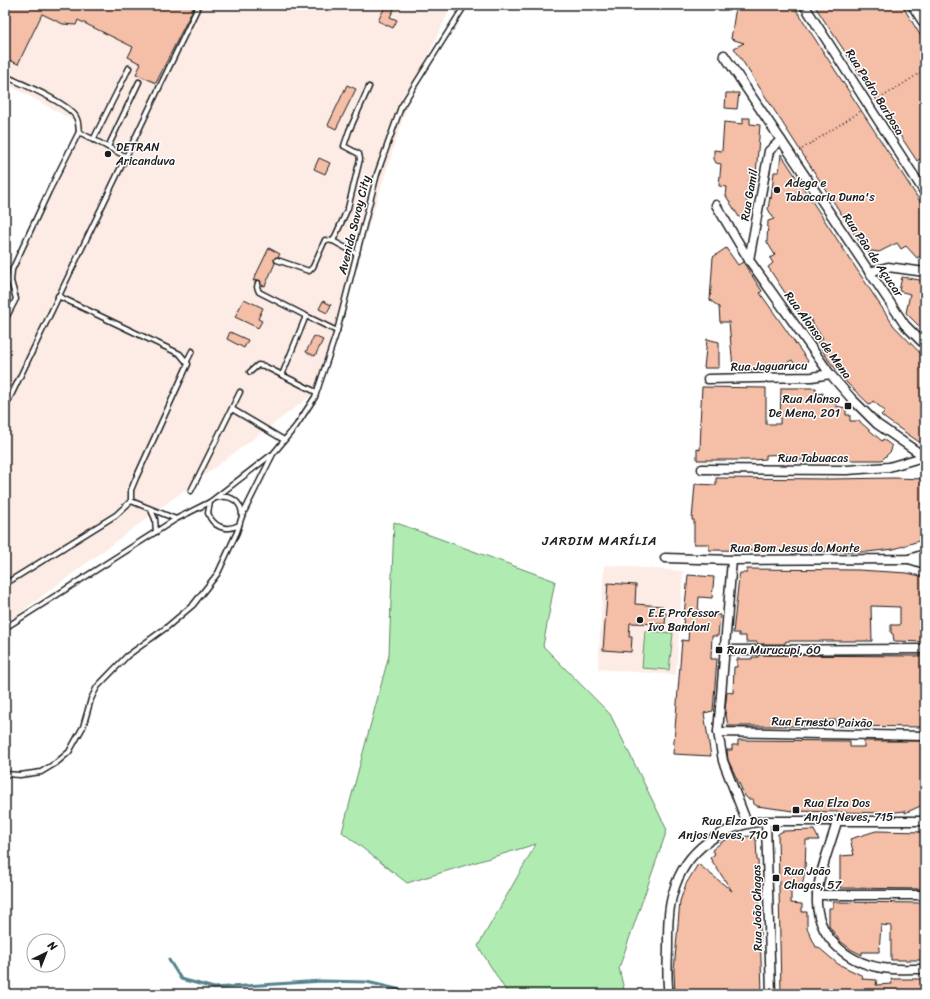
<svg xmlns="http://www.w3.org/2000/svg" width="930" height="999" font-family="Sriracha,sans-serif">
	<rect width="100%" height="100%" fill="#fff"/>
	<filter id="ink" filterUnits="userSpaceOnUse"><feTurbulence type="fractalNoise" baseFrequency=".025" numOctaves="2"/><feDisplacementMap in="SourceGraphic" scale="8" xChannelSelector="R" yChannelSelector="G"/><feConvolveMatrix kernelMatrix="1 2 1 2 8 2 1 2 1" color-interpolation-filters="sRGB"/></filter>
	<g filter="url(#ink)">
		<g fill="#fcece5">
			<path d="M5 5H452L413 87 316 392 5 624V295L78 123 5 83Z"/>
			<path d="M604 565 683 571 676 675 598 669Z"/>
		</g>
		<g fill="#b0ecb2" stroke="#668467">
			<path d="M394 522 555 581 543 646 610 714 667 830 619 968 625 994H508L478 946 536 844 407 883 342 832 389 655Z"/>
			<path d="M645 631 673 633 669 670 642 668Z"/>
		</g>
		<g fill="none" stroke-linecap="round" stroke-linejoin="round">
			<path stroke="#53828c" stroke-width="3" d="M169 960 181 979 214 988 322 981 367 982 401 990 405 994"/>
		</g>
		<g fill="#f4bea7" stroke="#1c1c1c">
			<path d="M5 5H195L156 83 136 74 141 64 128 57 133 47 78 20 76 25 63 24 42 14 18 64 5 58Z"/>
			<path d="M386 5H396L390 17 397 20 393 28 378 21Z"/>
			<path d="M744 5H793L925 209V253L917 258 906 246 901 249 897 243 879 252 872 251 869 253 864 249 734 48 744 43 731 39 736 6 743 8Z"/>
			<path d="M814 5H902L925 43V167L920 159 917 161Z"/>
			<path d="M347 85 356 89 336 129 328 125Z"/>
			<path d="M726 93H739L737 109 725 108Z"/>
			<path d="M743 118H750V124L760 125 756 175 754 180H749L745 221 739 217 726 196 727 187 719 186 721 164 716 163 714 159V150L722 151 724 122 743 124Z"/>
			<path d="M781 154 894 326 925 358V446L887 420 881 415 885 411 873 401 870 405 848 384 829 361 817 342 823 339 808 316 803 320 768 267 773 263 770 258 775 255 767 242 768 221 774 219 768 209 770 197 771 199 774 172H779Z"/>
			<path d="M319 158 330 163 325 174 314 169Z"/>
			<path d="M269 248 280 254 278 257 274 259 275 263 265 286 261 285 259 280 253 281Z"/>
			<path d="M726 248 738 265 743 262 762 291 760 293 808 361 798 369 792 360 777 368 766 365 769 370 733 369 729 322H720L719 307 710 300 713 257Z"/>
			<path d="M902 277 925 281V332L906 313 910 294 899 291Z"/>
			<path d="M244 299 263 308 258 319 262 321 258 328 235 317Z"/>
			<path d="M323 301 331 305 327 313 319 309Z"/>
			<path d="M230 332 248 340 244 348 227 339Z"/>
			<path d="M314 336 323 340 315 356 306 352Z"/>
			<path d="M707 339 719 342V368H704Z"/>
			<path d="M702 387 766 388V424H780L781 388H816V394L823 393V396L836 398V406L846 408V415H850V421H859L882 441 883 439 892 446 891 451 882 460H794L787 459V454L766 455V459L752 460H697V449L700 450 701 424H700Z"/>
			<path d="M716 478 830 479 895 478 925 479V539L894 549 867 552 709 550V544H694V520H692L695 484 716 485Z"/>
			<path d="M747 569 858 570 907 573 925 577V642L894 641 893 634 891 633V625H900V607L871 606 872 641H788L785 642V644H758L757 642H746V636H739V633H733L739 577 740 573H747Z"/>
			<path d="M688 575 714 577 712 598 699 597 698 613 720 615 718 636H712L711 657V659H717L713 711 704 713 711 756 673 754 682 640 688 641 689 626H683Z"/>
			<path d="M608 583 636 585 635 604 663 606V613H666L665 624 630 623 629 637H632L631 652 603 650Z"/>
			<path d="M758 655 925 656V727L836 726V720L821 721V726H728L725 710 727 692 733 693 734 667H737V659H752V657H758Z"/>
			<path d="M738 740 850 741V747H864V741H925V804L905 813V811L888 813 793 811 757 806 754 804 753 799H748L745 796 728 760 727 750H732V745H738Z"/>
			<path d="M814 830 819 840H806L805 871 802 887H791V903L802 904V912H807V928L816 947H818L838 964 863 976 862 979 877 980 876 985 892 984 891 979H925V994H781L778 834 783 831Z"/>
			<path d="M876 831 925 832V889L840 888V856L854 855 850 839Z"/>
			<path d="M752 836 756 839 757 860H758L762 994H719V992L713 991 675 993 674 971 680 901 686 884 698 864 732 891 710 858 715 854 712 850 723 841 735 837Z"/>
			<path d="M833 902 925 903V960H891V926L881 925 879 952H862V955L852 950 840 941 829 926V908H833Z"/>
		</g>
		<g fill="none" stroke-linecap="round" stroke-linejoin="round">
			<defs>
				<g id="lane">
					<path d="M5 76C20 83 69 103 76 117 79 122 78 126 79 132"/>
					<path d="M93 140 129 68"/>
					<path d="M108 147 139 82"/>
					<path d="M357 254 333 241 348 208 360 159 359 154 344 146 349 131 369 87"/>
					<path d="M277 260 309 271 313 267 325 240 333 241"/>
					<path d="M258 283 257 287 259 292 306 316"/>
					<path d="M5 320 16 299 11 281 12 270 49 191 79 132 125 156"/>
					<path d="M187 361 192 351"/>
					<path d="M250 372 258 365 264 366 282 375 306 316 337 331"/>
					<path d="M282 375 316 392"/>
					<path d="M5 408 199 5"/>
					<path d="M232 409 284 440"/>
					<path d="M191 491 240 392"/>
					<path d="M216 498C230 494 242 501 242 516"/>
					<path d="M131 501 176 519"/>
					<path d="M210 502 208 513C213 527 226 532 239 525"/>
					<path d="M151 510 155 519 156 532"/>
					<path d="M5 584 116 515 131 501V490L136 478 188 364 180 354 58 296"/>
					<path d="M5 628 176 519 210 502 271 455"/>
					<path d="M5 774 20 775 41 772 56 763 69 752 83 727 91 699 97 687 127 656 167 627 193 605 218 573 237 532 242 516 273 454 296 426 315 397 337 331 377 174 401 107 465 5"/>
				</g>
				<g id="street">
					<path d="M804 5 925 193"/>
					<path d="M912 5 925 25"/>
					<path d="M724 55 905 325 925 345"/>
					<path d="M716 205 749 260 830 374 851 398 877 424 925 457"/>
					<path d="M749 260 769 151 781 140"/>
					<path d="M869 272 888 267 925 272"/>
					<path d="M708 379 812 377 830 374"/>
					<path d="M702 469 847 470 889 467 923 457"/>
					<path d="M665 558 732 560 909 559 925 554"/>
					<path d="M909 559 925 564"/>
					<path d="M732 560 718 732 723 761 747 823"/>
					<path d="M725 650 925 649"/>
					<path d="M718 732 925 736"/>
					<path d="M766 821 771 994"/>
					<path d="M837 822C830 846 819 872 817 896 815 935 845 962 882 968 896 970 911 969 925 969"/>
					<path d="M817 895H925"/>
					<path d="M669 994C666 979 668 961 668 945 668 928 668 910 673 893 685 849 722 825 766 821H925"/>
				</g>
			</defs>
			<use href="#lane" stroke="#1c1c1c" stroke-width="7"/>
			<use href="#street" stroke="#1c1c1c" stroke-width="11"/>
			<g stroke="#1c1c1c" stroke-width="1.5" stroke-dasharray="1 3" stroke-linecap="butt">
				<path d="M876 101 925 70"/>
				<path d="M799 151 861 111"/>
			</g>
			<use href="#lane" stroke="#fff" stroke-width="4"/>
			<use href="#street" stroke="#fff" stroke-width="8"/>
		</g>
	</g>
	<g fill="#1c1c1c" stroke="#fff" stroke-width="1.5">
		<circle cx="108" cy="154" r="4"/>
		<circle cx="777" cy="190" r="4"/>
		<rect x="844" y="402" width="8" height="8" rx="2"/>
		<circle cx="640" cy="620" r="4"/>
		<rect x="715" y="646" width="8" height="8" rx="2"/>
		<rect x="792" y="806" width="8" height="8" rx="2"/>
		<rect x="772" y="824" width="8" height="8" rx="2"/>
		<rect x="772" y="874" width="8" height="8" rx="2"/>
	</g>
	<g text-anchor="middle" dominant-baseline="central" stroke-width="3" stroke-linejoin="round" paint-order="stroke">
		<g font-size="12" fill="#1c1c1c" stroke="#fff">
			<text transform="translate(875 92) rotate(58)">Rua Pedro Barbosa</text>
			<text transform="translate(749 195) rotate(-80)">Rua Gamil</text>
			<text transform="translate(354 225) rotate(-76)">Avenida Savoy City</text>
			<text transform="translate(873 255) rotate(56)">Rua Pão de Açucar</text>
			<text transform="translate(818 335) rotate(54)">Rua Alonso de Mena</text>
			<text transform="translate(769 366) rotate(-1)">Rua Jaguarucu</text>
			<text x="813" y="458">Rua Tabuacas</text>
			<text x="795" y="548">Rua Bom Jesus do Monte</text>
			<text transform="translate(822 722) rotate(1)">Rua Ernesto Paixão</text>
			<text transform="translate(757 908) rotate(-91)">Rua João Chagas</text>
		</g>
		<g font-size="12" fill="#1c1c1c" stroke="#fff" text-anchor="start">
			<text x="116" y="147">DETRAN<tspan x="116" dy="14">Aricanduva</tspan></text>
			<text x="785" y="183">Adega e<tspan x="785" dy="14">Tabacaria Duna's</tspan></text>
			<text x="840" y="399" text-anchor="end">Rua Alonso<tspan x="840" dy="14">De Mena, 201</tspan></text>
			<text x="648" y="613">E.E Professor<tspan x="648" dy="14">Ivo Bandoni</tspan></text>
			<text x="727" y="650">Rua Murucupi, 60</text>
			<text x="804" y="803">Rua Elza Dos<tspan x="804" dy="14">Anjos Neves, 715</tspan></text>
			<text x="768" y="821" text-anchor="end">Rua Elza Dos<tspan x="768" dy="14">Anjos Neves, 710</tspan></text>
			<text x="784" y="871">Rua João<tspan x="784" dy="14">Chagas, 57</tspan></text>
		</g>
		<g font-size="13" letter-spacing="1" fill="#1c1c1c" stroke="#fff">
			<text x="600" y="540">JARDIM MARÍLIA</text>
		</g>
	</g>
	<rect width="930" height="999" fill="none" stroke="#fff" stroke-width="20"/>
	<rect x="10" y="10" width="910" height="979" fill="none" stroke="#1c1c1c" stroke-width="1.5" filter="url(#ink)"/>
	<g transform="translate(46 953) rotate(43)"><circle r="19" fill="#ffffff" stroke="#a4a4a4"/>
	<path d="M0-3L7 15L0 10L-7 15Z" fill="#1c1c1c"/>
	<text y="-6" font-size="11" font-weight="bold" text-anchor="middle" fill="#1c1c1c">N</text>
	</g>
</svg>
